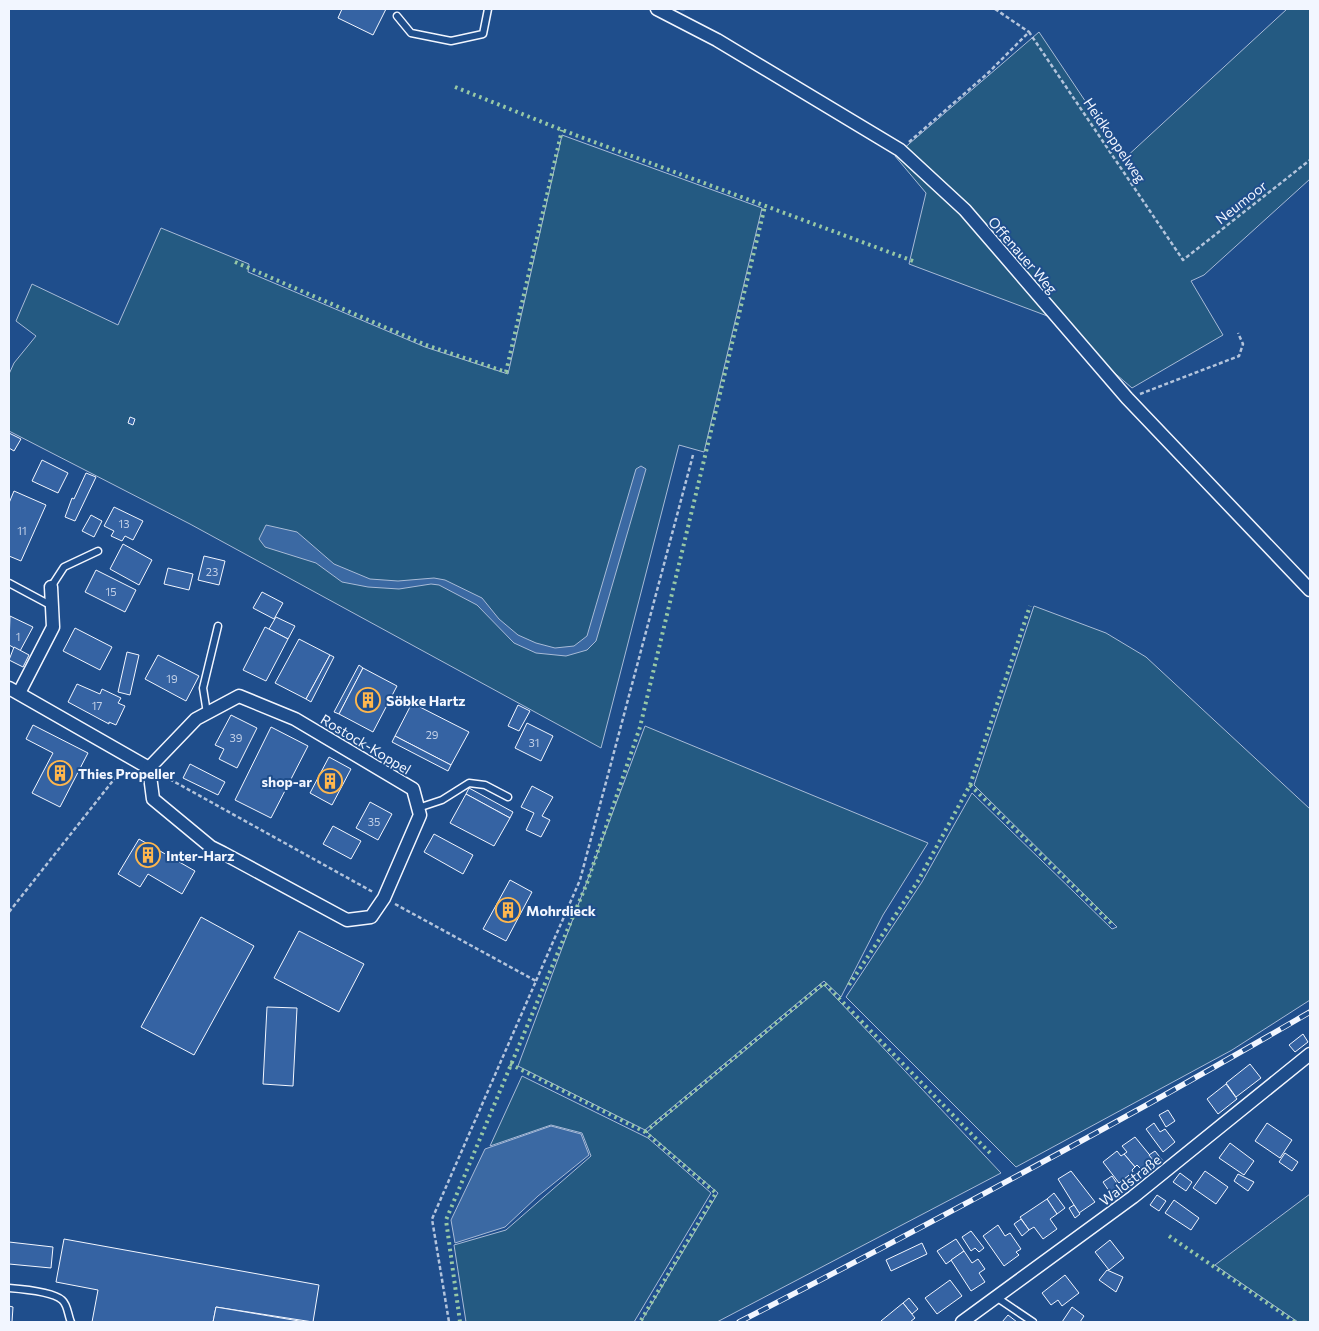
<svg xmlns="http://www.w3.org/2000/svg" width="1319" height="1331" font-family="Commissioner,sans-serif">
	<rect width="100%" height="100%" fill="#1f4e8c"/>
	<g fill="#245a82" stroke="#a8bbd7">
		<path d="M1287 9H1310V179L1204 275 1191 281 1223 335 1132 388 1050 317 909 264 926 193 895 156 1039 32 1124 159Z"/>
		<path d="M562 135 762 208 704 452 679 445 601 748 190 524 9 431V374L14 363 36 336 16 321 32 284 118 325 161 228 249 264 248 272 425 347 508 374Z"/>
		<path d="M1034 606 1106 633 1146 657 1310 809V1000L1232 1050 1016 1167 846 997 922 882 972 793 1112 929 1117 927 974 785Z"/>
		<path d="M645 726 928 843 883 915 841 997 824 981 645 1130 518 1066Z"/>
		<path d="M824 985 1001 1173 717 1322H641L718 1193 647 1132Z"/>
		<path d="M522 1076 648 1138 711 1193 634 1322H466L454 1245 506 1230 591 1156 582 1133 551 1125 490 1146Z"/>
		<path d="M1310 1194V1322H1298L1215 1265Z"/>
	</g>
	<g fill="#3b69a3" stroke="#a8bbd7">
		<path d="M641 466 646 469 596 641 587 650 566 656 536 653 514 643 477 605 439 585 431 584 399 589 368 587 342 582 316 563 265 547 259 539 266 525 297 532 334 564 370 579 398 581 434 578 445 580 482 598 499 619 518 635 536 643 555 648 574 646 587 636 636 469Z"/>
		<path d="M551 1126 581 1134 589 1155 538 1196 505 1227 455 1243 451 1220 485 1149Z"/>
	</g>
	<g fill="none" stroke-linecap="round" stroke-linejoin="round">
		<path stroke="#3b69a3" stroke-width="4.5" d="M682 9H683"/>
	</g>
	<g fill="#3563a3" stroke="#f2f6ff">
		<path d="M342 9H386L373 35 338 18Z"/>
		<path d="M130 417 135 419 133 425 128 423Z"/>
		<path d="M9 433 21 439 14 451 9 448Z"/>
		<path d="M42 460 68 473 58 493 32 481Z"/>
		<path d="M86 473 96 477 75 521 65 517 72 498 74 499Z"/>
		<path d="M14 491 46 505 21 561 9 556V503Z"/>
		<path d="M114 507 143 521 133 540 125 536 122 541 111 536 114 531 104 526Z"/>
		<path d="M91 515 102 521 94 537 82 531Z"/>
		<path d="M123 544 152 560 139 585 110 569Z"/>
		<path d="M204 556 225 561 219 585 198 580Z"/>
		<path d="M168 568 193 574 189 590 164 584Z"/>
		<path d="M96 570 136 590 125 612 85 592Z"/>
		<path d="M262 592 283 603 274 619 253 608Z"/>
		<path d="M10 616 33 627 20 651 9 645Z"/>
		<path d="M276 617 295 626 288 639 269 629Z"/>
		<path d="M265 627 288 639 266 681 243 670Z"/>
		<path d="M75 628 112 647 100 670 63 651Z"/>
		<path d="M299 639 330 655 306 699 275 683Z"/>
		<path d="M14 647 29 655 23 667 9 660Z"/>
		<path d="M127 652 139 655 130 695 118 692Z"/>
		<path d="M158 655 199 676 186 701 145 679Z"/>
		<path d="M330 655 334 657 311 702 306 699Z"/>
		<path d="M359 665 363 668 339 714 334 712Z"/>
		<path d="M363 668 397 686 373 732 339 714Z"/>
		<path d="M77 684 100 694 102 689 121 698 118 703 125 706 116 725 109 722V724L68 702Z"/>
		<path d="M412 703 469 732 451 765 395 736Z"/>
		<path d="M518 705 530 711 519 731 508 726Z"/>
		<path d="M231 715 257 728 237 768 219 759 224 749 215 745Z"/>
		<path d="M527 723 553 736 541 761 515 748Z"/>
		<path d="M33 725 88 753 60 807 32 793 53 753 26 739Z"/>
		<path d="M271 727 308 746 271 818 235 800Z"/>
		<path d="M395 736 451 765 448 771 392 742Z"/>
		<path d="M329 757 351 769 332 805 310 793Z"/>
		<path d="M190 764 225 782 218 795 183 778Z"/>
		<path d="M532 786 553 797 542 816 550 820 541 837 526 830 534 813 521 807Z"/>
		<path d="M469 788 513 812 510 818 466 794Z"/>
		<path d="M466 794 510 818 494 846 450 823Z"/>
		<path d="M370 802 392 814 378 840 356 828Z"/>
		<path d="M333 826 361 841 351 859 323 844Z"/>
		<path d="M434 834 473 855 463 874 424 852Z"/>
		<path d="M139 839 195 871 182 894 148 874 140 887 118 874Z"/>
		<path d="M510 880 532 892 506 941 483 929Z"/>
		<path d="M201 917 254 946 194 1055 141 1027Z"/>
		<path d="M299 931 364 964 339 1012 274 978Z"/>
		<path d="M267 1007 297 1008 293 1086 263 1084Z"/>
		<path d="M1303 1034 1308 1042 1295 1052 1289 1045Z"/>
		<path d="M1250 1064 1261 1078 1236 1097 1226 1083Z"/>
		<path d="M1226 1084 1237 1099 1218 1114 1207 1099Z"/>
		<path d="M1168 1110 1175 1121 1166 1127 1159 1115Z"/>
		<path d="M1154 1123 1160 1132 1165 1129 1175 1142 1163 1152 1146 1129Z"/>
		<path d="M1267 1123 1292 1140 1280 1158 1255 1141Z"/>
		<path d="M1135 1137 1153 1159 1141 1169 1137 1165 1135 1167 1124 1154 1127 1152 1122 1146Z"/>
		<path d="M1230 1143 1254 1161 1244 1175 1219 1158Z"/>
		<path d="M1117 1151 1121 1156 1124 1154 1135 1167 1132 1170 1133 1172 1119 1183 1103 1162Z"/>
		<path d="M1155 1151 1163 1161 1157 1165 1149 1155Z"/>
		<path d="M1285 1153 1298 1162 1292 1171 1279 1162Z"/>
		<path d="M1071 1171 1095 1202 1079 1213 1058 1179Z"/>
		<path d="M1205 1171 1228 1187 1216 1204 1193 1188Z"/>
		<path d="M1180 1173 1192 1182 1186 1191 1173 1182Z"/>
		<path d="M1238 1174 1254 1182 1248 1191 1234 1181Z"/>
		<path d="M1112 1176 1120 1188 1111 1194 1103 1182Z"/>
		<path d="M1054 1193 1065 1208 1057 1214 1047 1199Z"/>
		<path d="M1157 1195 1166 1201 1159 1211 1150 1205Z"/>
		<path d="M1047 1199 1057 1214 1050 1219 1057 1229 1043 1239 1034 1227 1029 1230 1020 1217Z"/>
		<path d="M1174 1200 1199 1218 1191 1230 1165 1213Z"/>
		<path d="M1074 1205 1080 1214 1075 1218 1069 1208Z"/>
		<path d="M1021 1219 1029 1230 1022 1236 1014 1224Z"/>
		<path d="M998 1225 1005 1236 1010 1233 1021 1249 1016 1252 1019 1255 1004 1266 983 1236Z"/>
		<path d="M971 1231 984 1248 979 1252 975 1248 971 1251 962 1237Z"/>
		<path d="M64 1239 319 1285 313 1322 216 1307 213 1322H92L98 1290 56 1282Z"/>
		<path d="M956 1239 964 1251 946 1264 937 1251Z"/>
		<path d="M1110 1240 1124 1258 1109 1270 1095 1252Z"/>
		<path d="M9 1242 53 1247 51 1268 9 1264Z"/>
		<path d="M922 1243 927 1254 891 1271 886 1260Z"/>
		<path d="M964 1251 972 1263 978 1259 985 1269 979 1273 985 1282 971 1291 951 1260Z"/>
		<path d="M1107 1270 1123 1277 1116 1292 1099 1280Z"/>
		<path d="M1065 1275 1079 1293 1062 1306 1058 1300 1051 1305 1042 1293Z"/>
		<path d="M950 1280 962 1296 937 1314 925 1298Z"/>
		<path d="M909 1298 918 1309 912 1314 903 1303Z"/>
		<path d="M903 1303 915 1318 910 1322H883L881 1321Z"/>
		<path d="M9 1306 13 1307 12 1322H9Z"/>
		<path d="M216 1307 305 1322H213Z"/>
		<path d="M1072 1307 1084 1316 1080 1322H1062Z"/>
		<path d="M1008 1315 1017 1322H1002Z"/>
	</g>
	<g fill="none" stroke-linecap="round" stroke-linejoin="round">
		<defs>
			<g id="lane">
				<path d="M397 16 411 33 451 41 483 34 488 9"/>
				<path d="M9 583 52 606"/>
				<path d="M51 587 64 567 98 551"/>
				<path d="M207 713 203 688 218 626"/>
				<path d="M418 808 442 800 469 783 485 785 508 797"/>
				<path d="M9 1288C22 1289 53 1292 62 1300 68 1305 68 1316 71 1322"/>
				<path d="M996 1297 1033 1322"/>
			</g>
			<g id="street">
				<path d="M657 9 717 40 900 150 965 210 1127 398 1310 590"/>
				<path d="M9 688 149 768"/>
				<path d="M19 693 53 627 51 587"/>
				<path d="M239 696 295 719 413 789 420 815 384 898 371 917 347 920 223 853 211 847 153 799 149 768 196 719Z"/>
				<path d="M962 1322 1133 1197 1310 1054"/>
			</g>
		</defs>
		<use href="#lane" stroke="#f2f6ff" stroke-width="9"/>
		<use href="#street" stroke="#f2f6ff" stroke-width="15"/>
		<g stroke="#b3c4dc" stroke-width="2.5" stroke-dasharray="4 2.5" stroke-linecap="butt">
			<path d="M995 9 1029 32"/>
			<path d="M909 142 988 73 1029 32 1183 260 1310 160"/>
			<path d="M1140 394 1239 356 1243 344 1238 333"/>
			<path d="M164 776 373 892"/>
			<path d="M395 904 536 981 432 1219 449 1322"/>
			<path d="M9 912 123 768"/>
			<path d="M536 981 580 880 693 455"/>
		</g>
		<use href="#lane" stroke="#1f4e8c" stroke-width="6"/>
		<use href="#street" stroke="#1f4e8c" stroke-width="12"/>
		<defs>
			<path id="rail" d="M739 1322C932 1223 1123 1121 1310 1012"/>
		</defs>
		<use href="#rail" stroke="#f2f6ff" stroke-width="5.5"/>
		<use href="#rail" stroke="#1f4e8c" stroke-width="4" stroke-dasharray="11" stroke-linecap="butt"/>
		<g stroke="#97c8a6" stroke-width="4" stroke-dasharray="2.5 4" stroke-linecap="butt">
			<path d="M455 87 562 130 913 261"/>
			<path d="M235 262 426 345 506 372 562 130"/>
			<path d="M970 785 1113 925"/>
			<path d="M849 985 918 881 970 785 1030 606"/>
			<path d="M510 1064 645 1132 716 1193 640 1322"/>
			<path d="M645 1132 824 983 992 1155"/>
			<path d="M1169 1236 1295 1322"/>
			<path d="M460 1322 446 1220 587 883 640 727 765 206"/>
		</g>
	</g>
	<defs>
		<symbol id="building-ring" viewBox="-11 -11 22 22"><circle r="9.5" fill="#1f4e8c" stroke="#ffb74d" stroke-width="1.5"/><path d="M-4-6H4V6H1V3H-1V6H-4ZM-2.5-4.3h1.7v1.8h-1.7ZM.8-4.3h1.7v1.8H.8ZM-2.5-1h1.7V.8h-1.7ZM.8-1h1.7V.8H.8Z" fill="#ffb74d"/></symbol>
	</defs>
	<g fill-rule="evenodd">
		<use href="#building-ring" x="354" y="686" width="28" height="28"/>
		<use href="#building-ring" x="46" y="759" width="28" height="28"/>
		<use href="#building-ring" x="316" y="767" width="28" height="28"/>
		<use href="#building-ring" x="134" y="841" width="28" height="28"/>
		<use href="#building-ring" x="494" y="896" width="28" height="28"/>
	</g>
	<g text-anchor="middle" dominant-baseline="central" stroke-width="4" stroke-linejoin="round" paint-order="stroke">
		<g font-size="11" fill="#c3d1e8">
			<text x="124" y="523">13</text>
			<text x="22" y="530">11</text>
			<text x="212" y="571">23</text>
			<text x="111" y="591">15</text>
			<text x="18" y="636">1</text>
			<text x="172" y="678">19</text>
			<text x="97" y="705">17</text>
			<text x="432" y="734">29</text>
			<text x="236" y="737">39</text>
			<text x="534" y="742">31</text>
			<text x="374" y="821">35</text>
		</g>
		<g font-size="14" fill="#f2f6ff" stroke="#1f4e8c">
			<text transform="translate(1115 140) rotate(56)">Heidkoppelweg</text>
			<text transform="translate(1241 202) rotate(-38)">Neumoor</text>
			<text transform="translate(1023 255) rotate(49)">Offenauer Weg</text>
			<text transform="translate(366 744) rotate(31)">Rostock-Koppel</text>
			<text transform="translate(1130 1180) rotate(-38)">Waldstraße</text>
		</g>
		<g font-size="14" font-weight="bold" fill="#f2f6ff" stroke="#1f4e8c" text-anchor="start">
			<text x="386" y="700">Söbke Hartz</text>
			<text x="78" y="773">Thies Propeller</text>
			<text x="312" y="781" text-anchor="end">shop-ar</text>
			<text x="166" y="855">Inter-Harz</text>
			<text x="526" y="910">Mohrdieck</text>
		</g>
	</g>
	<rect width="1319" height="1331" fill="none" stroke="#f2f6ff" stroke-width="20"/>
</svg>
